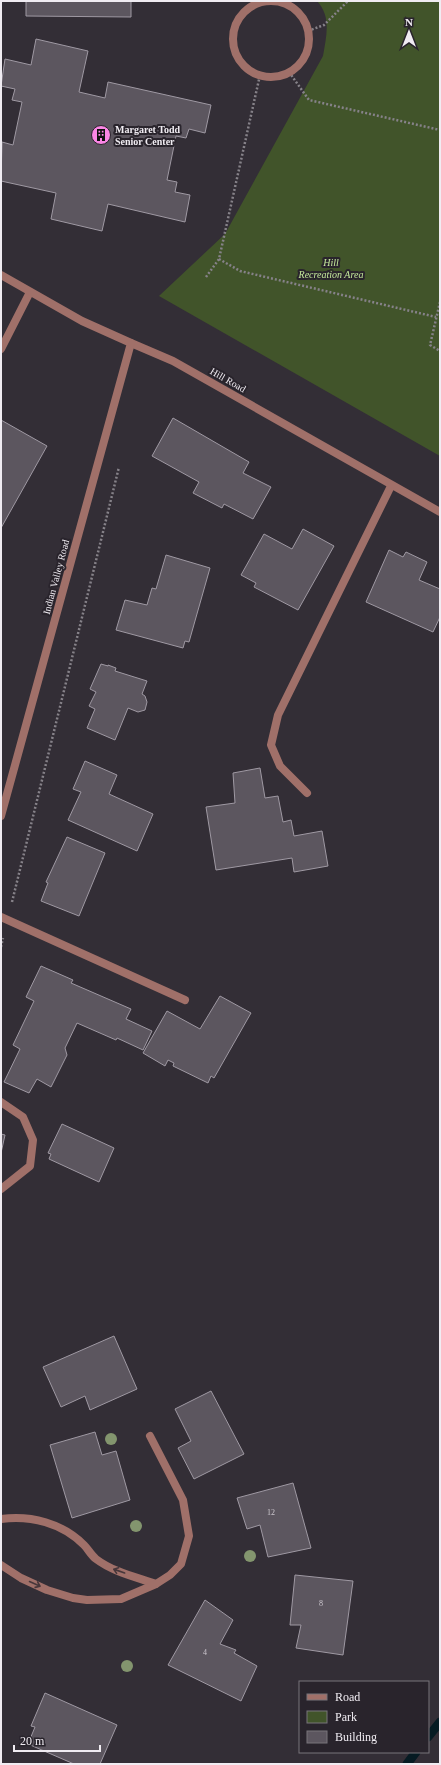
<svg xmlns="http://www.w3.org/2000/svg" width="441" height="1765" font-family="'Times New Roman',serif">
	<rect width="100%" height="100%" fill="#332e36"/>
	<path fill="#41542a" d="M317 1H440V456L159 296 225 234 323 56C326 37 332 17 317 1Z"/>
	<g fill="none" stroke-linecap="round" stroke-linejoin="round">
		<g stroke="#061b23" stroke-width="9">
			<path d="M428 1737 440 1722"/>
			<path d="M407 1764 416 1752"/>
		</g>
	</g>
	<g fill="#5c565f" stroke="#9f99a3">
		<path d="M26 1H131V17L26 16Z"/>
		<path d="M36 39 88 51 79 92 105 98 108 82 211 105 205 133 189 129 186 138 176 136 167 180 177 182 175 192 190 195 185 222 108 204 102 231 51 219 56 193 1 181 2 142 13 145 22 102 12 100 15 89 1 86 5 59 31 65Z"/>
		<path d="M173 418 249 462 243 473 271 487 253 519 224 504 222 508 193 493 199 482 152 456Z"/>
		<path d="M1 420 47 446 1 528Z"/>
		<path d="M303 529 334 546 298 610 254 587 256 583 241 575 264 534 292 549Z"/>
		<path d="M389 550 403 557 406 552 427 562 419 580 440 589V617L433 632 366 602Z"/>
		<path d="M166 555 210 568 189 642 185 641 183 648 116 630 125 600 147 605 152 588 156 589Z"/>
		<path d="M101 664 108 666V665L116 668 115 671 147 681 142 694 145 696 147 702 145 710 138 712 128 708 115 740 87 728 95 709 89 706 96 692 90 689Z"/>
		<path d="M85 761 117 775 109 794 153 814 137 851 68 820 81 792 73 789Z"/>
		<path d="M260 768 265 798 278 796 283 822 291 820 294 836 322 831 328 866 294 872 292 858 216 870 206 807 235 803 233 773Z"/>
		<path d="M67 837 105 853 79 916 41 901 48 883 46 882Z"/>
		<path d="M41 966 73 980 71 983 131 1009 126 1019 152 1031 143 1050 117 1038 116 1040 77 1023 65 1048 67 1055 51 1087 37 1079 29 1093 4 1082 20 1049 13 1045 34 1001 26 997Z"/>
		<path d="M220 996 251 1013 214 1078 211 1076 208 1083 173 1066 174 1063 168 1060 165 1066 143 1053 167 1011 200 1029Z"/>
		<path d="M62 1124 114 1148 99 1182 49 1159 51 1154 48 1153Z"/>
		<path d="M1 1134 5 1135 1 1153Z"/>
		<path d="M114 1336 137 1389 90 1410 85 1396 61 1407 43 1367Z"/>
		<path d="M211 1391 244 1454 194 1479 178 1448 191 1441 175 1409Z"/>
		<path d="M95 1432 102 1455 116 1451 130 1500 72 1518 50 1445Z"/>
		<path d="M293 1483 311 1548 268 1557 260 1525 247 1529 237 1498Z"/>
		<path d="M295 1575 353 1581 343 1655 296 1648 301 1625H290Z"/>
		<path d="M205 1600 233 1620 220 1644 236 1650 234 1653 257 1666 241 1701 168 1665Z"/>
		<path d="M45 1693 117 1725 100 1764H74L28 1744 35 1727 31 1726Z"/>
	</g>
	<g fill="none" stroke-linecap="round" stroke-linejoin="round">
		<g stroke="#868289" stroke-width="2.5" stroke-dasharray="2 2" stroke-linecap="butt">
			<path d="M308 31 324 25 348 1"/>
			<path d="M289 72 309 100 440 130"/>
			<path d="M219 259 240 271 436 317"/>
			<path d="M206 277 219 259 260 75"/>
			<path d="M440 302 430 345 440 351"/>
			<path d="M12 902 119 467"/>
			<path d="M1 947 3 938"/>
		</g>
		<g stroke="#a07069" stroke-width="8">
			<circle cx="271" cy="39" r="38"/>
			<path d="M1 349 30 292"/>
			<path d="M307 793 280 766 271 745 278 715 391 486"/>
			<path d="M1 917 185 1000"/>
			<path d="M1 1102 23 1117 33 1140 30 1166 1 1189"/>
		</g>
		<g stroke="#a07069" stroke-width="8">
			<path d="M131 343 173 361 440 512"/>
			<path d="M1 1519C31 1515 62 1523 84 1545 88 1549 91 1555 96 1559 113 1572 136 1577 156 1584"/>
			<path d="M1 1565 21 1578 47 1590 73 1598 87 1600 121 1599 156 1584 170 1575 181 1564 189 1536 183 1500 150 1436"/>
		</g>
		<path stroke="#a07069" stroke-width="8" d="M1 275 82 321 131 343 1 816"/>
	</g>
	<g fill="#83956e">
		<circle cx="111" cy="1439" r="6"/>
		<circle cx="136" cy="1526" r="6"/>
		<circle cx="250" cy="1556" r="6"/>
		<circle cx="127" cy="1666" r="6"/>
	</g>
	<defs><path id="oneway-shaft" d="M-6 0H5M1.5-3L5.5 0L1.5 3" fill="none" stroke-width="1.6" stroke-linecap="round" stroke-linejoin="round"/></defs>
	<g stroke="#47373b">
		<use href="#oneway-shaft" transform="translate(119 1571) rotate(-161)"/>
		<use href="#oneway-shaft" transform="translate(35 1584) rotate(24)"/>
	</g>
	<defs>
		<symbol id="building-disc" viewBox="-11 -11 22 22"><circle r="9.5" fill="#fb86e5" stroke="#29242c"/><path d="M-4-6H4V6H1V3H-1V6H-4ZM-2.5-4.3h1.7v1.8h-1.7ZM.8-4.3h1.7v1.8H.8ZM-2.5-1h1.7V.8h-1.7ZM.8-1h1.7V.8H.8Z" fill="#111"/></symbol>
	</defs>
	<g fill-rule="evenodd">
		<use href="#building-disc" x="90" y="124" width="22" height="22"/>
	</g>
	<g text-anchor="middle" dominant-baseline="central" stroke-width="4" stroke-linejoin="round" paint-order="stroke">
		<g font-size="8" fill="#cbc6cd">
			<text x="271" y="1512">12</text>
			<text x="321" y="1603">8</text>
			<text x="205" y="1652">4</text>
		</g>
		<g font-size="10" font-weight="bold" fill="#f0ecf2" stroke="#29242c" text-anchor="start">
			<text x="115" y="129">Margaret Todd<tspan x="115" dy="12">Senior Center</tspan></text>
		</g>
		<g font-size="10" font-style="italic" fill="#c4e99b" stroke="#29242c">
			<text x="331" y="262">Hill<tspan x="331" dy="12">Recreation Area</tspan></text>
		</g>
		<g font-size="10" fill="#f0ecf2" stroke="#29242c">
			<text transform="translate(228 380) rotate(30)">Hill Road</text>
			<text transform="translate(56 577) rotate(-75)">Indian Valley Road</text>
		</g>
	</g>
	<rect width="441" height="1765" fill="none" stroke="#f0ecf2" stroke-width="4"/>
	<rect x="299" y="1681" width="130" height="72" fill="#29242c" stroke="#79747b"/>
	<rect x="307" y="1694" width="20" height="6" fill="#a07069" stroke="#79747b"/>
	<text x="335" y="1701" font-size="12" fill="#f0ecf2">Road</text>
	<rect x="307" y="1711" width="20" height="12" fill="#41542a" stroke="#79747b"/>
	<text x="335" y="1721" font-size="12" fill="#f0ecf2">Park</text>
	<rect x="307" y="1731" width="20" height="12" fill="#5c565f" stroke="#79747b"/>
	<text x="335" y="1741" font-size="12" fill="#f0ecf2">Building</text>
	<g transform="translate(409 32)" stroke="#29242c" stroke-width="3" paint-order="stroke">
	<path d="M0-3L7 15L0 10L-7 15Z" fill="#f0ecf2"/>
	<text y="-6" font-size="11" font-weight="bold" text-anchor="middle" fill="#f0ecf2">N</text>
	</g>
	<path d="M14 1745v6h86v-6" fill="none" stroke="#f0ecf2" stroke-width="2"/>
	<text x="20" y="1745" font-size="12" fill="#f0ecf2" stroke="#29242c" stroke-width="3" paint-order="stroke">20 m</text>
</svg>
